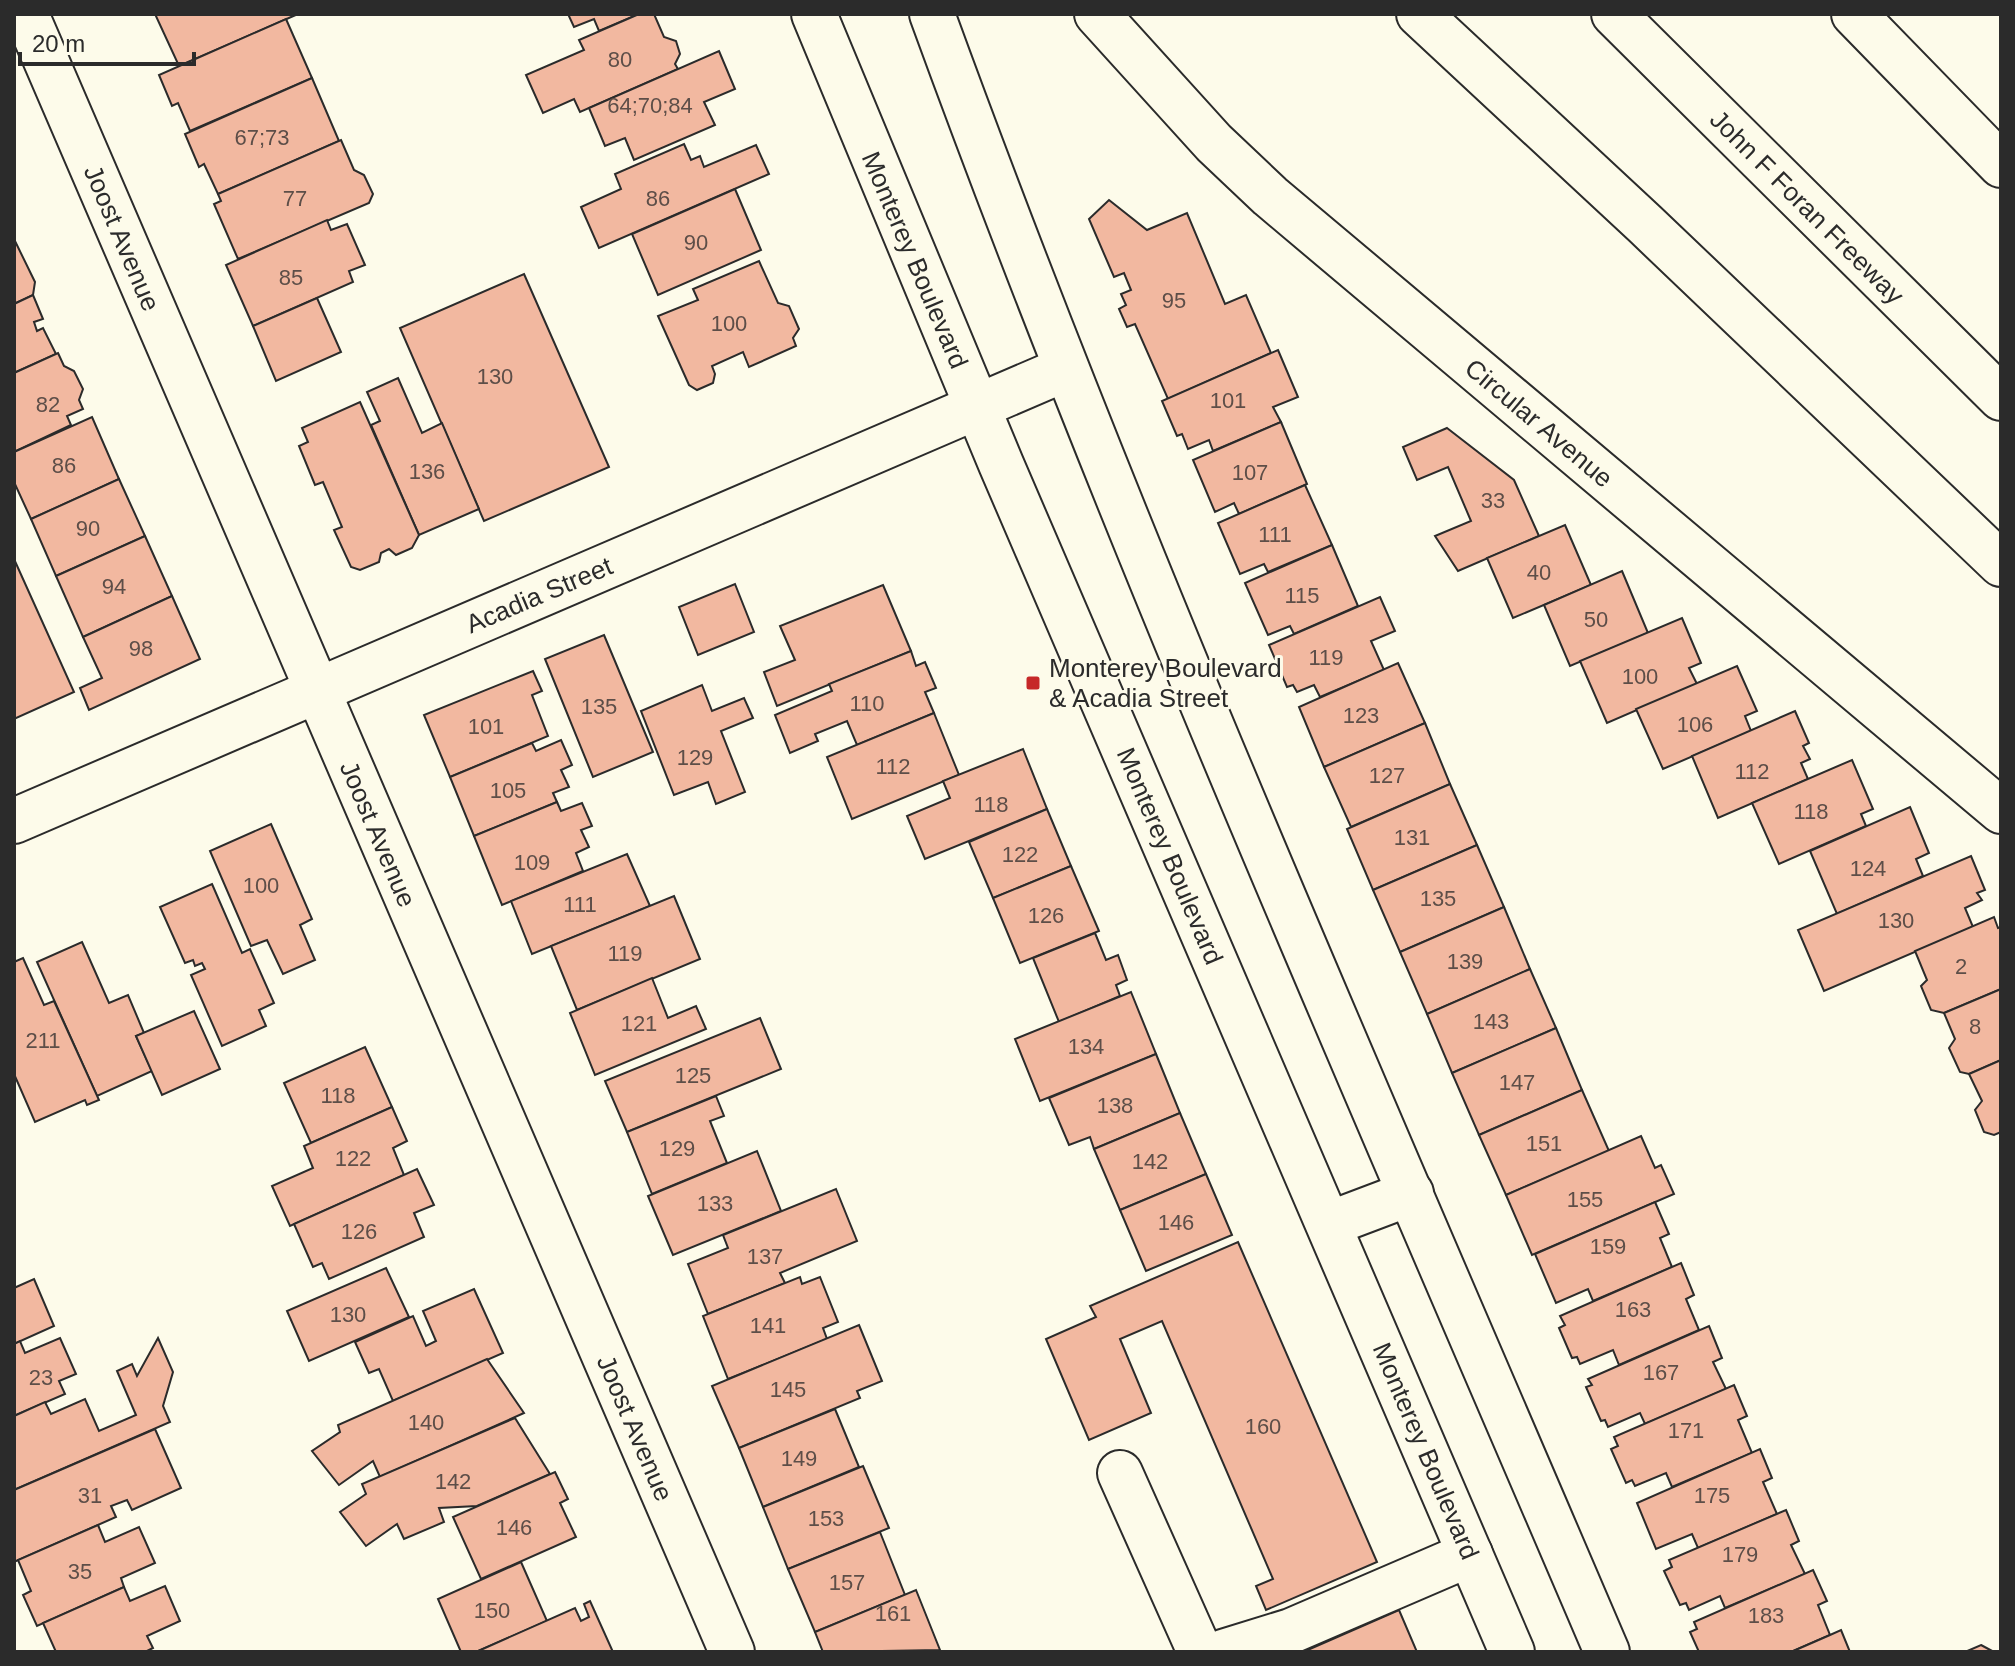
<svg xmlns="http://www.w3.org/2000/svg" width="2015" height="1666" font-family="Helvetica,sans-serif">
	<rect width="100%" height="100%" fill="#fdfbea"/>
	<g fill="#f2b8a0" stroke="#2b2b2b" stroke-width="2">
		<path d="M155 14H298L179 66Z"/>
		<path d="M568 14H639L599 31 594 19 574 27Z"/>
		<path d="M639 14H654L664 37 676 41 680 54 675 64 678 69 580 112 574 99 543 113 526 75 584 50 579 40Z"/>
		<path d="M286 19 312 78 190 131 178 103 172 106 159 75Z"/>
		<path d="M719 51 735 89 704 102 715 125 634 160 625 138 605 146 589 108Z"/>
		<path d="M312 78 339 141 218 194 204 164 199 167 185 134Z"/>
		<path d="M341 140 354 170 364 175 373 194 369 203 238 259 214 204 221 201 218 194Z"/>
		<path d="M684 144 691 160 700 156 704 167 756 145 769 174 599 248 581 207 621 189 615 174Z"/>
		<path d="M735 189 761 250 658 295 632 234Z"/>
		<path d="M1109 200 1147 230 1187 213 1225 304 1246 295 1271 353 1168 399 1135 324 1127 327 1119 309 1126 305 1121 294 1131 290 1124 273 1114 277 1089 219Z"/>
		<path d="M327 220 331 230 347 224 365 265 349 271 353 282 253 326 226 265Z"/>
		<path d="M14 239 35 282 33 295 14 304Z"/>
		<path d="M759 261 778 303 789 306 799 329 793 338 796 346 749 367 743 352 712 366 715 374 713 383 697 390 689 385 658 316 698 300 693 289Z"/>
		<path d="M524 274 609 467 484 521 400 328Z"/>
		<path d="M33 295 43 319 34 322 37 331 43 328 56 354 14 373V304Z"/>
		<path d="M317 298 341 352 276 381 253 326Z"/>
		<path d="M1278 350 1298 397 1273 407 1281 422 1213 451 1209 440 1188 449 1182 434 1177 436 1162 401Z"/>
		<path d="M58 353 64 366 74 371 83 389 79 400 83 409 67 416 71 425 14 452V373Z"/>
		<path d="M398 378 422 433 442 423 479 509 419 535 371 425 380 421 367 392Z"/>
		<path d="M360 402 419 535 412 548 396 555 389 549 381 553 379 562 360 570 351 567 334 530 342 527 323 482 315 485 299 446 308 442 302 428Z"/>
		<path d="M92 417 119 479 31 519 14 482V452Z"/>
		<path d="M1281 422 1307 484 1239 514 1234 503 1215 512 1193 460Z"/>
		<path d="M1447 428 1514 480 1539 536 1458 571 1435 536 1471 521 1448 467 1417 480 1403 447Z"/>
		<path d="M119 479 145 536 56 576 31 519Z"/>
		<path d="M1305 485 1332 545 1268 572 1264 564 1240 574 1218 523Z"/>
		<path d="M1565 525 1591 585 1513 618 1487 558Z"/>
		<path d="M145 536 172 596 83 637 56 576Z"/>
		<path d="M1332 545 1358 606 1294 634 1290 626 1268 635 1245 583Z"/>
		<path d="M14 559 74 692 14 719Z"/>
		<path d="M1622 571 1648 633 1570 666 1544 605Z"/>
		<path d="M735 584 754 632 698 655 679 607Z"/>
		<path d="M883 585 911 651 777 706 764 672 795 660 780 626Z"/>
		<path d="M172 596 200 659 89 710 80 688 102 678 83 637Z"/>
		<path d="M1380 597 1395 631 1371 641 1384 670 1320 697 1314 685 1297 692 1293 685 1287 687 1269 645Z"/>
		<path d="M1682 618 1701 663 1689 668 1697 684 1607 723 1580 661Z"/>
		<path d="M604 635 653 752 593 777 545 659Z"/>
		<path d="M911 651 916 666 925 662 936 688 925 692 934 713 857 745 847 721 815 734 818 741 790 753 775 715 832 691 829 684Z"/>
		<path d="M1398 663 1425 723 1324 767 1299 707Z"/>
		<path d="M1737 666 1757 711 1745 716 1751 731 1663 769 1636 709Z"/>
		<path d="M533 671 542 691 532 695 548 736 450 777 424 715Z"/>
		<path d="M702 685 712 711 744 698 753 718 721 731 745 792 716 804 708 782 674 795 641 711Z"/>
		<path d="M1795 711 1809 743 1803 746 1810 759 1801 763 1808 779 1718 818 1692 756Z"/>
		<path d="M934 713 959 775 852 819 827 757Z"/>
		<path d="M1425 723 1450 784 1351 827 1324 767Z"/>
		<path d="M561 740 572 765 561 770 569 787 553 793 557 802 474 836 450 777 532 743 536 751Z"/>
		<path d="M1023 749 1047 809 925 859 907 816 950 798 943 781Z"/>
		<path d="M1852 760 1873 809 1861 814 1866 826 1779 864 1752 803Z"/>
		<path d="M1450 784 1477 845 1373 890 1347 829Z"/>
		<path d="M557 802 561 811 582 803 592 826 581 830 589 847 576 853 583 871 502 905 474 836Z"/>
		<path d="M1910 807 1929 853 1916 859 1923 876 1837 914 1810 851Z"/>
		<path d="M1047 809 1071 866 993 898 969 842Z"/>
		<path d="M271 824 312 919 300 925 315 960 283 974 267 940 251 946 210 851Z"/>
		<path d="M1477 845 1504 907 1400 952 1373 890Z"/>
		<path d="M627 854 650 906 532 954 511 901Z"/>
		<path d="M1971 856 1985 890 1977 893 1982 900 1965 908 1973 927 1824 991 1798 930Z"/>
		<path d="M1071 866 1099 931 1020 963 993 898Z"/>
		<path d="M212 884 242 953 250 949 274 1003 259 1010 266 1026 222 1046 191 975 205 969 202 963 195 966 193 960 185 963 160 907Z"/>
		<path d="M674 896 700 959 577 1010 551 946Z"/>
		<path d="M1504 907 1530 969 1427 1014 1400 952Z"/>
		<path d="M1994 917 1998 928 2001 927V989L1944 1013 1931 1010 1921 986 1927 980 1915 951Z"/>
		<path d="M1095 933 1106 960 1118 955 1127 980 1116 985 1120 996 1059 1022 1033 958Z"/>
		<path d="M82 942 109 1003 128 995 144 1033 136 1036 152 1071 97 1096 37 962Z"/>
		<path d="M23 958 44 1005 54 1001 99 1100 87 1105 85 1100 35 1122 14 1074V962Z"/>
		<path d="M1530 969 1556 1028 1452 1073 1427 1014Z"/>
		<path d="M652 978 668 1018 696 1006 706 1029 595 1075 570 1013Z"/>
		<path d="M2001 989V1060L1969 1074 1960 1072 1949 1048 1955 1039 1944 1013Z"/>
		<path d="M1131 992 1156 1054 1040 1101 1015 1039Z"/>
		<path d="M194 1011 220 1069 162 1095 136 1036Z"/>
		<path d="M760 1018 781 1069 627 1132 605 1081Z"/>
		<path d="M1556 1028 1582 1090 1479 1135 1452 1073Z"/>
		<path d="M365 1047 392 1107 311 1143 284 1083Z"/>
		<path d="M1156 1054 1180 1113 1094 1149 1090 1137 1069 1145 1049 1098Z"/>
		<path d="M2001 1060V1132L1994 1135 1984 1132 1975 1110 1982 1101 1969 1074Z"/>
		<path d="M1582 1090 1609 1151 1506 1195 1479 1135Z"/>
		<path d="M716 1096 724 1116 710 1121 727 1163 652 1194 627 1132Z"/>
		<path d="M392 1107 407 1141 393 1148 404 1175 290 1226 272 1186 313 1168 304 1146Z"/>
		<path d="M1180 1113 1206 1174 1120 1210 1094 1149Z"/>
		<path d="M1641 1136 1655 1168 1661 1165 1674 1194 1532 1255 1506 1195Z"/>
		<path d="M757 1151 781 1211 673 1255 648 1196Z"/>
		<path d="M417 1169 434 1205 414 1213 424 1237 329 1279 322 1263 313 1267 294 1224Z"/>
		<path d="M1206 1174 1232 1235 1146 1271 1120 1210Z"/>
		<path d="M836 1189 857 1241 780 1273 785 1283 708 1314 688 1264 728 1248 723 1235Z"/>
		<path d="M1655 1202 1669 1234 1660 1238 1672 1267 1593 1301 1588 1289 1556 1303 1535 1254Z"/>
		<path d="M1238 1242 1377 1562 1266 1610 1256 1586 1273 1579 1162 1321 1120 1339 1151 1413 1089 1440 1046 1339 1096 1317 1090 1306Z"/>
		<path d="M1681 1263 1694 1295 1686 1299 1699 1330 1619 1365 1613 1350 1580 1364 1577 1357 1572 1358 1559 1328 1565 1325 1560 1316Z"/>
		<path d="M386 1268 409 1317 309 1361 287 1311Z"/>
		<path d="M800 1277 802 1284 820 1277 838 1322 823 1328 827 1339 728 1379 703 1316Z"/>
		<path d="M34 1279 54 1326 14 1344V1288Z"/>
		<path d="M474 1289 503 1353 393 1401 379 1369 369 1373 355 1342 413 1316 426 1346 436 1341 423 1311Z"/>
		<path d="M859 1325 882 1381 857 1391 860 1398 739 1448 712 1386Z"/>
		<path d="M1709 1326 1722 1358 1713 1362 1726 1389 1645 1424 1640 1413 1608 1427 1605 1420 1601 1421 1586 1387 1592 1385 1588 1379Z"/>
		<path d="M60 1338 76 1374 59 1381 65 1394 14 1416V1344L20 1341 25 1353Z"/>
		<path d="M158 1338 173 1372 163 1406 170 1422 14 1490V1416L45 1402 51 1414 85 1399 99 1431 136 1415 117 1371 132 1364 137 1376Z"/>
		<path d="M487 1359 524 1413 380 1477 373 1461 339 1485 312 1451 340 1432 338 1425Z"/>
		<path d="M1734 1385 1747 1416 1738 1420 1752 1453 1672 1487 1666 1473 1635 1486 1632 1480 1626 1483 1611 1449 1618 1446 1614 1437Z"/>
		<path d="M835 1409 859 1467 763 1507 739 1448Z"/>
		<path d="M515 1418 550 1474 477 1506 439 1508 444 1522 404 1539 397 1524 366 1546 340 1512 366 1494 362 1484Z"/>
		<path d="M155 1429 181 1488 132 1510 127 1500 111 1506 116 1517 14 1562V1490Z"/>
		<path d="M1760 1449 1772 1478 1763 1482 1777 1514 1698 1548 1692 1534 1656 1549 1637 1503Z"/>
		<path d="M863 1466 889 1528 788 1569 763 1507Z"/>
		<path d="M555 1472 568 1499 560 1503 576 1537 481 1579 453 1517Z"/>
		<path d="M1786 1510 1799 1541 1791 1545 1805 1574 1725 1608 1720 1596 1689 1610 1686 1603 1680 1605 1664 1571 1672 1567 1669 1560Z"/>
		<path d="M98 1525 105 1542 139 1527 155 1563 121 1578 124 1587 37 1626 23 1595 31 1591 18 1560Z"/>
		<path d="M880 1532 905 1595 815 1632 788 1569Z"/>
		<path d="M521 1562 547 1621 476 1652H461L438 1599Z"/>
		<path d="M1813 1570 1827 1601 1818 1605 1830 1635 1791 1652H1699L1690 1632 1697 1629 1694 1622Z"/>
		<path d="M165 1586 180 1621 147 1636 153 1648 145 1652H56L43 1623 124 1587 130 1601Z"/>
		<path d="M916 1590 940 1650 823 1652 815 1632Z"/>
		<path d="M590 1601 613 1652H476L575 1608 581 1621 589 1617 584 1604Z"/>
		<path d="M1399 1610 1417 1652H1303Z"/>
		<path d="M1841 1630 1850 1652H1791L1830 1635Z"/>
		<path d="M1981 1645 1994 1652H1965Z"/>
	</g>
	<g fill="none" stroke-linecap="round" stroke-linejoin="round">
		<defs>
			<g id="minor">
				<path d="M26 14 732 1652"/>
				<path d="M1097 14 1214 143 1270 196 2001 811"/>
				<path d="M14 821 1065 369"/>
				<path d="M1329 1224 1411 1193"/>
				<path d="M1120 1473 1200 1652"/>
				<path d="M1223 1652 1291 1631 1470 1554"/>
			</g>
			<g id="major">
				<path d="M814 14 1001 464 1512 1652"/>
				<path d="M932 14C1134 569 1375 1109 1607 1652"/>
			</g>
			<g id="highway">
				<path d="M1419 14 1645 224 2001 564"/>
				<path d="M1614 14 2001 398"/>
				<path d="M1854 14 2001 165"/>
			</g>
		</defs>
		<use href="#minor" stroke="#2b2b2b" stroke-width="48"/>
		<use href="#major" stroke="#2b2b2b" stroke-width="48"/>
		<use href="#highway" stroke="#2b2b2b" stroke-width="48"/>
		<use href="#minor" stroke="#fdfbea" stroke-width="44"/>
		<use href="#major" stroke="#fdfbea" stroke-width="44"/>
		<use href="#highway" stroke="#fdfbea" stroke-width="44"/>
	</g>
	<rect fill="#c62828" stroke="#fdfbea" stroke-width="3" x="1025" y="675" width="16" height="16" rx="4"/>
	<g text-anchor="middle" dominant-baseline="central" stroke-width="6" stroke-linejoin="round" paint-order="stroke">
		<g font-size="22" fill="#5d4e48">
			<text x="620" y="59">80</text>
			<text x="650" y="105">64;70;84</text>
			<text x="262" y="137">67;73</text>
			<text x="295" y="198">77</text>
			<text x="658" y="198">86</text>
			<text x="696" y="242">90</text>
			<text x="291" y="277">85</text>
			<text x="1174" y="300">95</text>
			<text x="729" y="323">100</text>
			<text x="495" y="376">130</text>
			<text x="1228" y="400">101</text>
			<text x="48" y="404">82</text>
			<text x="64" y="465">86</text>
			<text x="427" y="471">136</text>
			<text x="1250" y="472">107</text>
			<text x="1493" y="500">33</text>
			<text x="88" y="528">90</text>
			<text x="1275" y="534">111</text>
			<text x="1539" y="572">40</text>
			<text x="114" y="586">94</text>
			<text x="1302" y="595">115</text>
			<text x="1596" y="619">50</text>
			<text x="141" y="648">98</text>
			<text x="1326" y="657">119</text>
			<text x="1640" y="676">100</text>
			<text x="867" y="703">110</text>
			<text x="599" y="706">135</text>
			<text x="1361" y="715">123</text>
			<text x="1695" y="724">106</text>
			<text x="486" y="726">101</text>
			<text x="695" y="757">129</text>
			<text x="893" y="766">112</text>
			<text x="1752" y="771">112</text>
			<text x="1387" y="775">127</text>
			<text x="508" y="790">105</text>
			<text x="991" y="804">118</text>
			<text x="1811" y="811">118</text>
			<text x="1412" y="837">131</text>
			<text x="1020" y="854">122</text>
			<text x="532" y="862">109</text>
			<text x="1868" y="868">124</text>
			<text x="261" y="885">100</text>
			<text x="1438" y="898">135</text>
			<text x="580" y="904">111</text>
			<text x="1046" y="915">126</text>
			<text x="1896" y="920">130</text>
			<text x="625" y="953">119</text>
			<text x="1465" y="961">139</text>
			<text x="1961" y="966">2</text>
			<text x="1491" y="1021">143</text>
			<text x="639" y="1023">121</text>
			<text x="1975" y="1026">8</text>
			<text x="43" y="1040">211</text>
			<text x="1086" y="1046">134</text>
			<text x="693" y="1075">125</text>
			<text x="1517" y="1082">147</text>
			<text x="338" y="1095">118</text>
			<text x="1115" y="1105">138</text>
			<text x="1544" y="1143">151</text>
			<text x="677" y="1148">129</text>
			<text x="353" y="1158">122</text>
			<text x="1150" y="1161">142</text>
			<text x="1585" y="1199">155</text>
			<text x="715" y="1203">133</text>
			<text x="1176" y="1222">146</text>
			<text x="359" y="1231">126</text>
			<text x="1608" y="1246">159</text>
			<text x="765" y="1256">137</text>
			<text x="1633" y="1309">163</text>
			<text x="348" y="1314">130</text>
			<text x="768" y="1325">141</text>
			<text x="1661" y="1372">167</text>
			<text x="41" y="1377">23</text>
			<text x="788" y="1389">145</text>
			<text x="426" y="1422">140</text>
			<text x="1263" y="1426">160</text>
			<text x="1686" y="1430">171</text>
			<text x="799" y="1458">149</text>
			<text x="453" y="1481">142</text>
			<text x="90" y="1495">31</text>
			<text x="1712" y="1495">175</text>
			<text x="826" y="1518">153</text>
			<text x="514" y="1527">146</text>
			<text x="1740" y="1554">179</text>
			<text x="80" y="1571">35</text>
			<text x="847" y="1582">157</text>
			<text x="492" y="1610">150</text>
			<text x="893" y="1613">161</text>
			<text x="1766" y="1615">183</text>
		</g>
		<g font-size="26" fill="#2b2b2b" stroke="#fdfbea">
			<text transform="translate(1807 207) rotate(45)">John F Foran Freeway</text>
			<text transform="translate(122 238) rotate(67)">Joost Avenue</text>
			<text transform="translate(915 260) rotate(67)">Monterey Boulevard</text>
			<text transform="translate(1539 423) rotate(40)">Circular Avenue</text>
			<text transform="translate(539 595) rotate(-23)">Acadia Street</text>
			<text transform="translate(378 834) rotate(67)">Joost Avenue</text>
			<text transform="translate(1170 856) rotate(67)">Monterey Boulevard</text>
			<text transform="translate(635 1428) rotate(67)">Joost Avenue</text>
			<text transform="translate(1426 1451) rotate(67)">Monterey Boulevard</text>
		</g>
		<g font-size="26" fill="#2b2b2b" stroke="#fdfbea" text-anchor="start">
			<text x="1049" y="668">Monterey Boulevard<tspan x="1049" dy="30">&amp; Acadia Street</tspan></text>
		</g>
	</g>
	<rect width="2015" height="1666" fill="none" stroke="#2b2b2b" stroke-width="32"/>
	<path d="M20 52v12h174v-12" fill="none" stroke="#2b2b2b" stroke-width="4"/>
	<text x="32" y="52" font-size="24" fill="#2b2b2b" stroke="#fdfbea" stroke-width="6" paint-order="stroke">20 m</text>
</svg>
